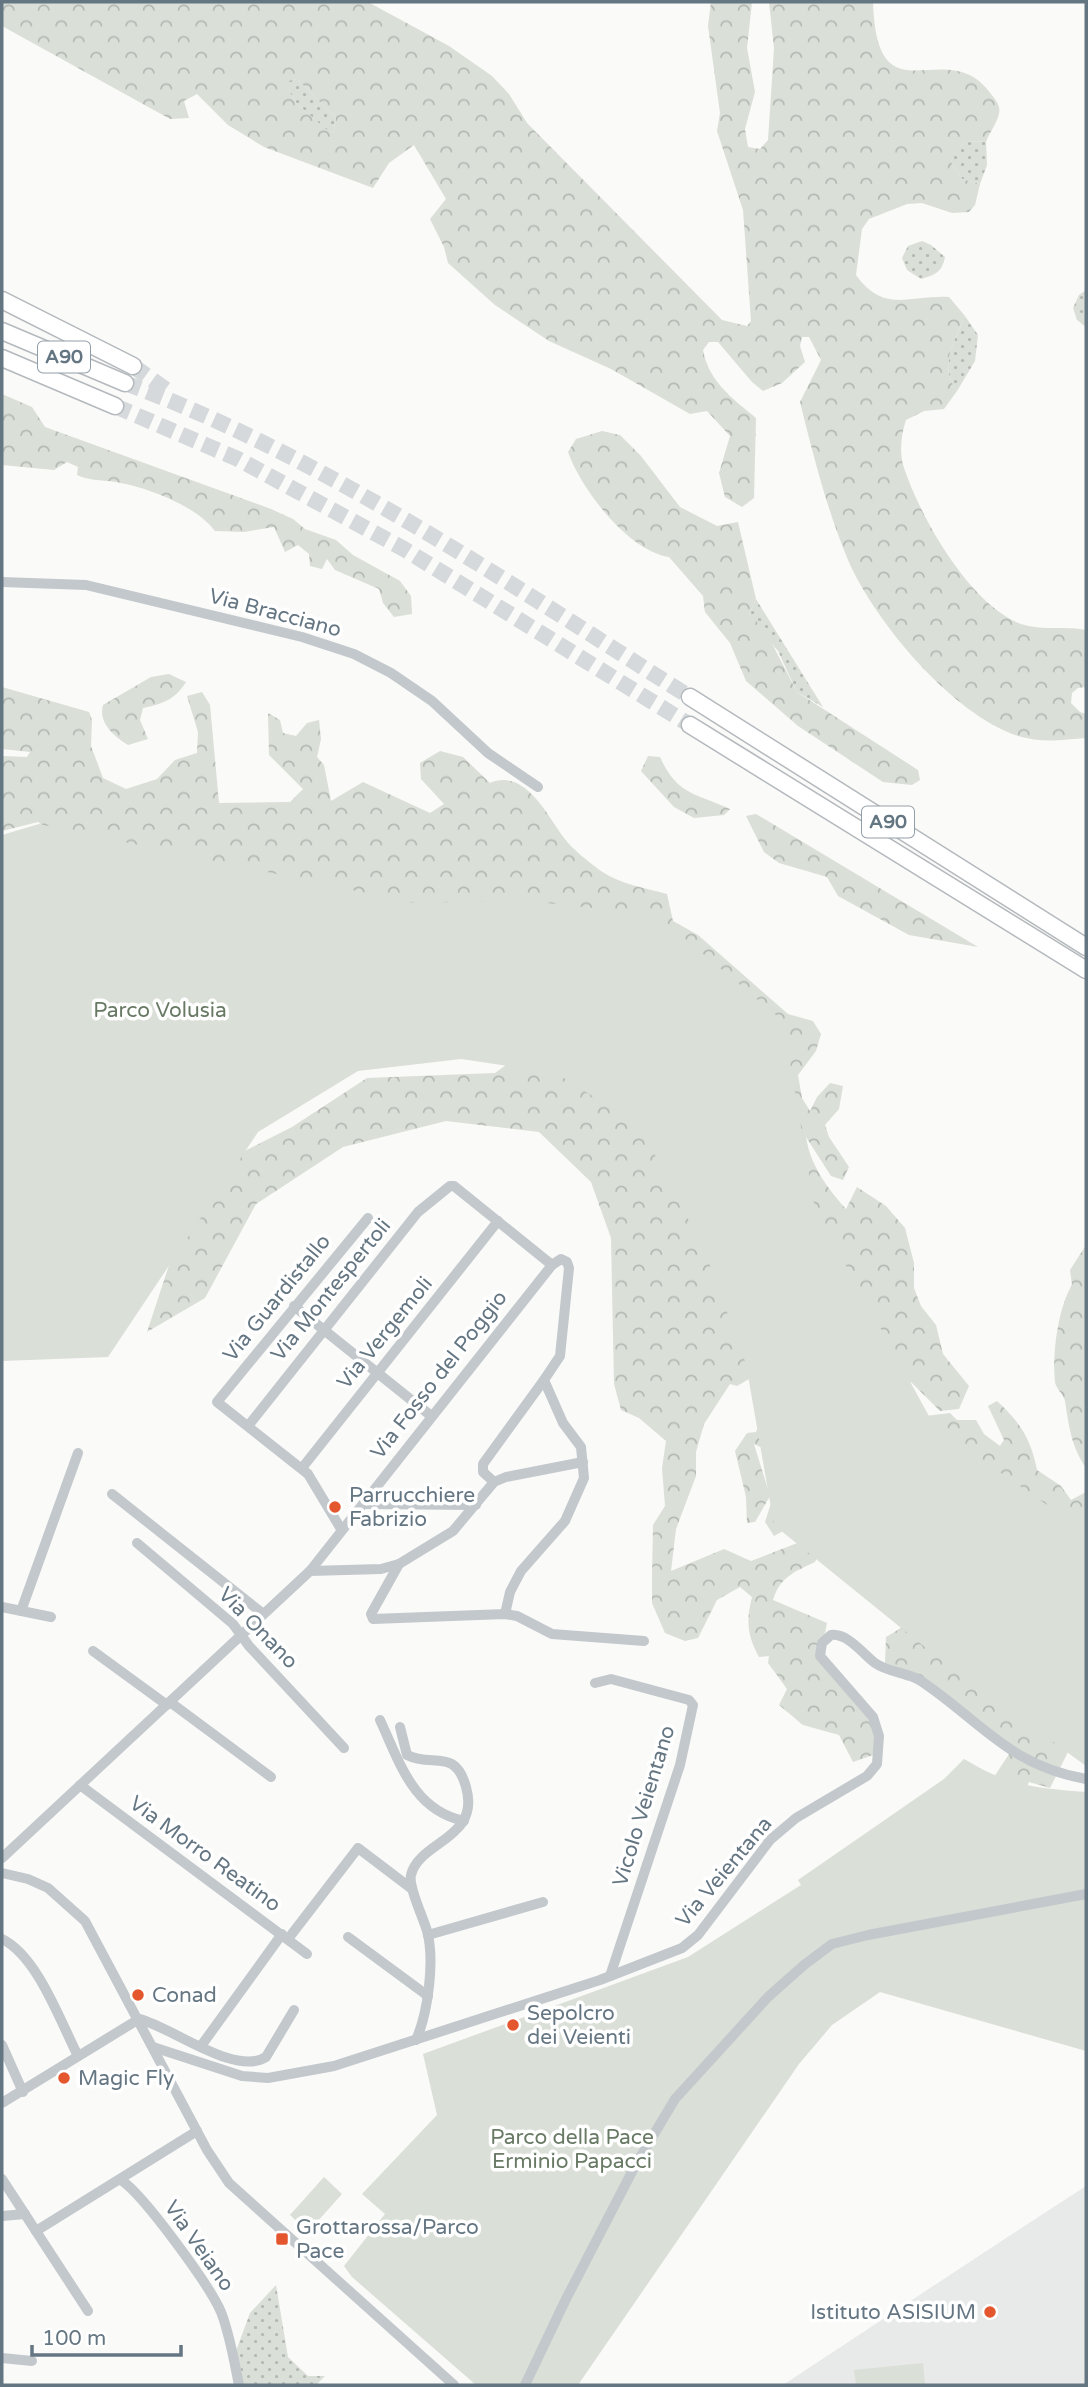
<svg xmlns="http://www.w3.org/2000/svg" width="1088" height="2387" font-family="'Varela Round',sans-serif">
	<defs>
		<pattern id="grass-dots" width="8" height="8" patternUnits="userSpaceOnUse" patternTransform="scale(1.75)"><rect width="8" height="8" fill="#dadfd7"/><path d="M2 2h.1M6 6h.1" fill="none" stroke="#b4b9b4" stroke-width="1.8" stroke-linecap="round"/></pattern>
		<pattern id="forest-crowns" width="20" height="18" patternUnits="userSpaceOnUse" patternTransform="scale(1.75)"><rect width="20" height="18" fill="#dadfd7"/><path d="M2 6a3 3 0 1 1 6 0M12 15a3 3 0 1 1 6 0" fill="none" stroke="#b4b9b4"/></pattern>
	</defs>
	<rect width="100%" height="100%" fill="#fafaf8"/>
	<path fill="#e8e9e9" d="M1086 2186V2385H783L1003 2240Z"/>
	<g fill="url(#grass-dots)">
		<path d="M297 79 336 118 333 136 296 103 283 81Z"/>
		<path d="M965 141 986 142 987 165 980 184 962 179 951 162 954 151Z"/>
		<path d="M922 241 931 245 945 257C942 272 935 275 921 279L907 270 902 258 908 246Z"/>
		<path d="M1086 290V327L1077 320 1073 308 1079 295Z"/>
		<path d="M965 316 978 335 975 361 957 391C938 366 954 342 965 316Z"/>
		<path d="M756 599 823 707 797 692 778 651 749 615Z"/>
		<path d="M276 2285 288 2357 308 2376H325L316 2385H243L236 2351 250 2313Z"/>
	</g>
	<g fill="url(#forest-crowns)" fill-rule="evenodd">
		<path d="M2 2H368L449 46 492 76 509 94 527 123 722 320 747 326 751 321 743 210 717 131 720 113 708 26 711 2H752L747 48 755 92 745 129 748 147 760 149 768 140 770 110 774 48 769 2H873C877 125 946 31 991 94 995 99 1001 106 999 113 998 122 989 133 986 142L965 141 955 151 951 162 962 179 980 184 975 205 969 212 952 213 922 203 907 204 869 219 862 229 856 275C884 314 909 295 949 297L965 316C954 342 938 366 957 391L944 409 924 411 906 420C901 435 899 453 904 468 921 518 965 595 1012 620 1035 633 1062 625 1086 630V687L1078 688 1072 693 1071 703 1080 712 1086 714V738C1063 740 1041 743 1018 736 952 714 875 622 848 560 827 510 813 454 800 402L821 360 809 337H802L800 346 805 362 782 383 763 391 752 382 718 342H709L703 350C709 382 732 398 756 418L754 498 742 507 725 497 719 473 730 436 707 411 690 414 611 369 549 341 495 305 448 263 444 247 430 219 446 199 414 145 389 163 373 188 264 147 228 125 197 94 184 101 189 118 170 119 2 26ZM297 79 336 118 333 135 296 103 284 82Z"/>
		<path d="M2 394 32 407 45 427 271 509 293 519 305 529 336 540 353 555 400 581 411 596 412 614 394 617 383 603 379 589 335 570 327 559 322 569 310 566 309 554 298 545 285 552 274 527 244 532 215 531C196 505 140 484 108 481 96 480 89 480 77 475L78 467 67 462 54 470 2 465Z"/>
		<path d="M602 431 620 435 641 456 680 507 717 526 738 522 756 599 749 615 764 628 797 692 918 770 920 780 912 785 883 782 798 726 746 681 730 643 705 612 703 596 669 557C628 551 581 489 568 452L576 439Z"/>
		<path d="M169 674 186 682C175 700 162 704 143 708L140 720 148 739 128 745C114 736 98 723 103 705L151 677Z"/>
		<path d="M2 687 89 712 92 720 91 746 103 778 126 789 157 779 175 760 197 753 198 732 187 696 202 692 210 705 219 803 290 802 303 789 269 755 268 713 280 720 283 733 296 736 307 723 319 720 321 739 317 757 324 765 331 801 363 782 430 813 444 804 421 779 420 763 440 751 463 757 490 783C525 768 547 815 564 838 573 850 589 862 601 871 620 884 645 888 667 894L673 921 698 935 788 1014 813 1021 821 1034 816 1051 798 1075 802 1098 810 1111 817 1097 830 1083 843 1086 839 1109 825 1125 829 1137 849 1167 843 1180 831 1176 806 1137C810 1165 828 1189 846 1209L857 1187 886 1206 905 1228 914 1263V1288L921 1306 936 1325 943 1354 969 1386 959 1409 940 1411 911 1382 903 1395 749 1149 88 859 38 822 2 831V756L27 757 30 752 2 749Z"/>
		<path d="M648 756 660 757C677 795 695 793 730 809L724 815 694 818 674 807 641 771Z"/>
		<path d="M756 814 978 947 909 935 838 896 827 877 779 863 764 852 746 816Z"/>
		<path d="M517 1057 644 1090 756 1375 737 1386 730 1384 704 1424 696 1452V1476L676 1529 671 1571 724 1549 751 1561 805 1540 821 1549 815 1562C794 1572 780 1577 773 1600L827 1623 821 1652 870 1715 882 1752 853 1762 839 1735 803 1725 779 1705 787 1689 768 1663 769 1656 759 1657C747 1635 746 1621 752 1597L740 1587 717 1600 698 1638 685 1641 665 1633 652 1603V1578L653 1525 665 1506 662 1468 666 1441 639 1418 621 1410 614 1384 611 1238 591 1182 539 1132 446 1121 343 1147 256 1204 205 1298 147 1332 176 1244 221 1163 292 1127 367 1078 495 1073Z"/>
		<path d="M1086 1245V1468C1071 1446 1069 1426 1065 1401 1063 1393 1056 1389 1055 1382 1052 1354 1058 1308 1072 1285L1070 1270Z"/>
		<path d="M997 1401C1020 1422 1031 1439 1037 1470L1061 1486 1071 1500 1086 1492V1539L908 1423 925 1416 950 1413 957 1420H976L984 1434 1000 1446 1004 1440 988 1406Z"/>
		<path d="M764 1411 794 1525 774 1536 765 1522 771 1503 773 1453 754 1444 770 1496 755 1522 747 1523 746 1497 735 1451 747 1433 756 1432Z"/>
		<path d="M911 1622 1069 1750 1050 1788 1029 1782 1018 1806 964 1759 994 1777 1013 1748 933 1684 905 1680 885 1664 886 1637Z"/>
	</g>
	<g fill="#dadfd7">
		<path d="M39 824 414 903 528 901 657 915 783 1021 815 1209 935 1427 1086 1532V1766L937 1657 774 1525 746 1364 705 1252 640 1126 556 1073 461 1059 358 1071 258 1132 108 1357 2 1361V835Z"/>
		<path d="M964 1759C1008 1786 1036 1788 1086 1792V2051L880 1992 832 2025 799 2064 578 2385H476L352 2277 344 2266 385 2214 362 2194 437 2115 423 2054 688 1957 801 1885 798 1880 944 1779Z"/>
		<path d="M324 2177 342 2194 308 2232 290 2215Z"/>
		<path d="M923 2363 925 2385H856L854 2370Z"/>
	</g>
	<g fill="none" stroke-linecap="round" stroke-linejoin="round">
		<g stroke="#d5d9db" stroke-width="16" stroke-dasharray="16 8" stroke-linecap="butt">
			<path d="M133 366 172 394"/>
			<path d="M125 383C323 456 511 585 690 697"/>
			<path d="M115 406 238 459 404 549 690 725"/>
		</g>
		<defs>
			<g id="highway">
				<path d="M2 300 133 366"/>
				<path d="M2 331 125 383"/>
				<path d="M2 358 115 406"/>
				<path d="M690 697 1086 947"/>
				<path d="M690 725 1086 970"/>
			</g>
		</defs>
		<use href="#highway" stroke="#b4b9bd" stroke-width="19"/>
		<g stroke="#c3c8cc" stroke-width="10">
			<path d="M2 582 86 585 302 637 354 654 391 673 432 701 488 753 538 787"/>
			<path d="M294 1306 430 1415"/>
			<path d="M248 1426 418 1212 450 1186H454L552 1265"/>
			<path d="M302 1468 498 1221"/>
			<path d="M494 1482 506 1477 583 1462"/>
			<path d="M112 1494 262 1613"/>
			<path d="M363 1504 476 1505"/>
			<path d="M341 1529 308 1474 217 1402 368 1218"/>
			<path d="M137 1543 233 1624 249 1646 344 1748"/>
			<path d="M399 1564 371 1614 373 1619 505 1614 517 1616 552 1634 644 1641"/>
			<path d="M310 1571 381 1569 399 1564 453 1531 494 1482 483 1472V1464L544 1380"/>
			<path d="M2 1607 51 1617"/>
			<path d="M21 1611 78 1453"/>
			<path d="M93 1651 167 1705"/>
			<path d="M595 1683 611 1679 689 1700 693 1705 680 1765 610 1976"/>
			<path d="M170 1702 271 1777"/>
			<path d="M380 1720C400 1763 413 1810 464 1821"/>
			<path d="M400 1727 407 1755C432 1768 455 1747 466 1787 481 1839 419 1841 411 1875 408 1886 423 1917 427 1931 435 1960 428 2013 416 2040"/>
			<path d="M80 1785 307 1954"/>
			<path d="M2 1858 310 1571 552 1265 561 1259 567 1262 569 1268 560 1356 544 1380 563 1423 581 1447 584 1478 565 1521 521 1571 510 1592 505 1614"/>
			<path d="M2 1873 28 1879 48 1888 85 1921 207 2150 229 2183 454 2385"/>
			<path d="M428 1935 543 1902"/>
			<path d="M348 1937 428 1996"/>
			<path d="M2 1939C38 1957 60 2021 78 2056"/>
			<path d="M288 1939 358 1848 412 1889"/>
			<path d="M2 2045 23 2092"/>
			<path d="M201 2046 282 1934"/>
			<path d="M153 2047 242 2076 268 2078 334 2066 600 1980 682 1948 698 1935 770 1840 796 1818 867 1776 877 1764 879 1736 873 1717 820 1656 822 1643 831 1635C848 1633 863 1654 875 1663 889 1673 907 1672 921 1681 982 1722 1008 1765 1086 1779"/>
			<path d="M2 2103 139 2019C170 2026 235 2077 266 2057L294 2010"/>
			<path d="M2 2179 88 2311"/>
			<path d="M121 2180C143 2194 210 2286 221 2312 230 2335 234 2361 239 2385"/>
			<path d="M2 2216 25 2214"/>
			<path d="M36 2231 197 2131"/>
			<path d="M2 2358 32 2361"/>
			<path d="M525 2385 565 2301 635 2166 675 2099 768 1997 804 1965 832 1944 868 1935 1086 1894"/>
		</g>
		<use href="#highway" stroke="#fff" stroke-width="16"/>
	</g>
	<g fill="#e4572e" stroke="#fff" stroke-width="2.5">
		<circle cx="335" cy="1507" r="7"/>
		<circle cx="138" cy="1995" r="7"/>
		<circle cx="513" cy="2025" r="7"/>
		<circle cx="64" cy="2078" r="7"/>
		<rect x="275" y="2232" width="14" height="14" rx="3.5"/>
		<circle cx="990" cy="2312" r="7"/>
	</g>
	<g text-anchor="middle" dominant-baseline="central" stroke-width="7" stroke-linejoin="round" paint-order="stroke">
		<g fill="#fff" stroke="#939fa8" stroke-width="2">
			<rect x="38" y="341.5" width="52" height="31" rx="5"/>
			<rect x="862" y="806.5" width="52" height="31" rx="5"/>
		</g>
		<g font-size="19" font-weight="bold" fill="#657683">
			<text x="64" y="357">A90</text>
			<text x="888" y="822">A90</text>
		</g>
		<g font-size="21" fill="#657683" stroke="#fff">
			<text transform="translate(275 613) rotate(15)">Via Bracciano</text>
			<text transform="translate(331 1290) rotate(-51)">Via Montespertoli</text>
			<text transform="translate(277 1298) rotate(-51)">Via Guardistallo</text>
			<text transform="translate(385 1333) rotate(-51)">Via Vergemoli</text>
			<text transform="translate(439 1375) rotate(-52)">Via Fosso del Poggio</text>
			<text transform="translate(258 1628) rotate(46)">Via Onano</text>
			<text transform="translate(644 1806) rotate(-73)">Vicolo Veientano</text>
			<text transform="translate(205 1854) rotate(36)">Via Morro Reatino</text>
			<text transform="translate(724 1872) rotate(-50)">Via Veientana</text>
			<text transform="translate(199 2246) rotate(55)">Via Veiano</text>
		</g>
		<g font-size="21" fill="#687a64" stroke="#fff">
			<text x="160" y="1010">Parco Volusia</text>
			<text x="572" y="2137">Parco della Pace<tspan x="572" dy="24">Erminio Papacci</tspan></text>
		</g>
		<g font-size="21" fill="#657683" stroke="#fff" text-anchor="start">
			<text x="349" y="1495">Parrucchiere<tspan x="349" dy="24">Fabrizio</tspan></text>
			<text x="152" y="1995">Conad</text>
			<text x="527" y="2013">Sepolcro<tspan x="527" dy="24">dei Veienti</tspan></text>
			<text x="78" y="2078">Magic Fly</text>
			<text x="296" y="2227">Grottarossa/Parco<tspan x="296" dy="24">Pace</tspan></text>
			<text x="976" y="2312" text-anchor="end">Istituto ASISIUM</text>
		</g>
	</g>
	<rect width="1088" height="2387" fill="none" stroke="#657683" stroke-width="7"/>
	<path d="M32 2345v10h149v-10" fill="none" stroke="#657683" stroke-width="3.5"/>
	<text x="42" y="2345" font-size="21" fill="#657683" stroke="#ffffff" stroke-width="5" paint-order="stroke">100 m</text>
</svg>
